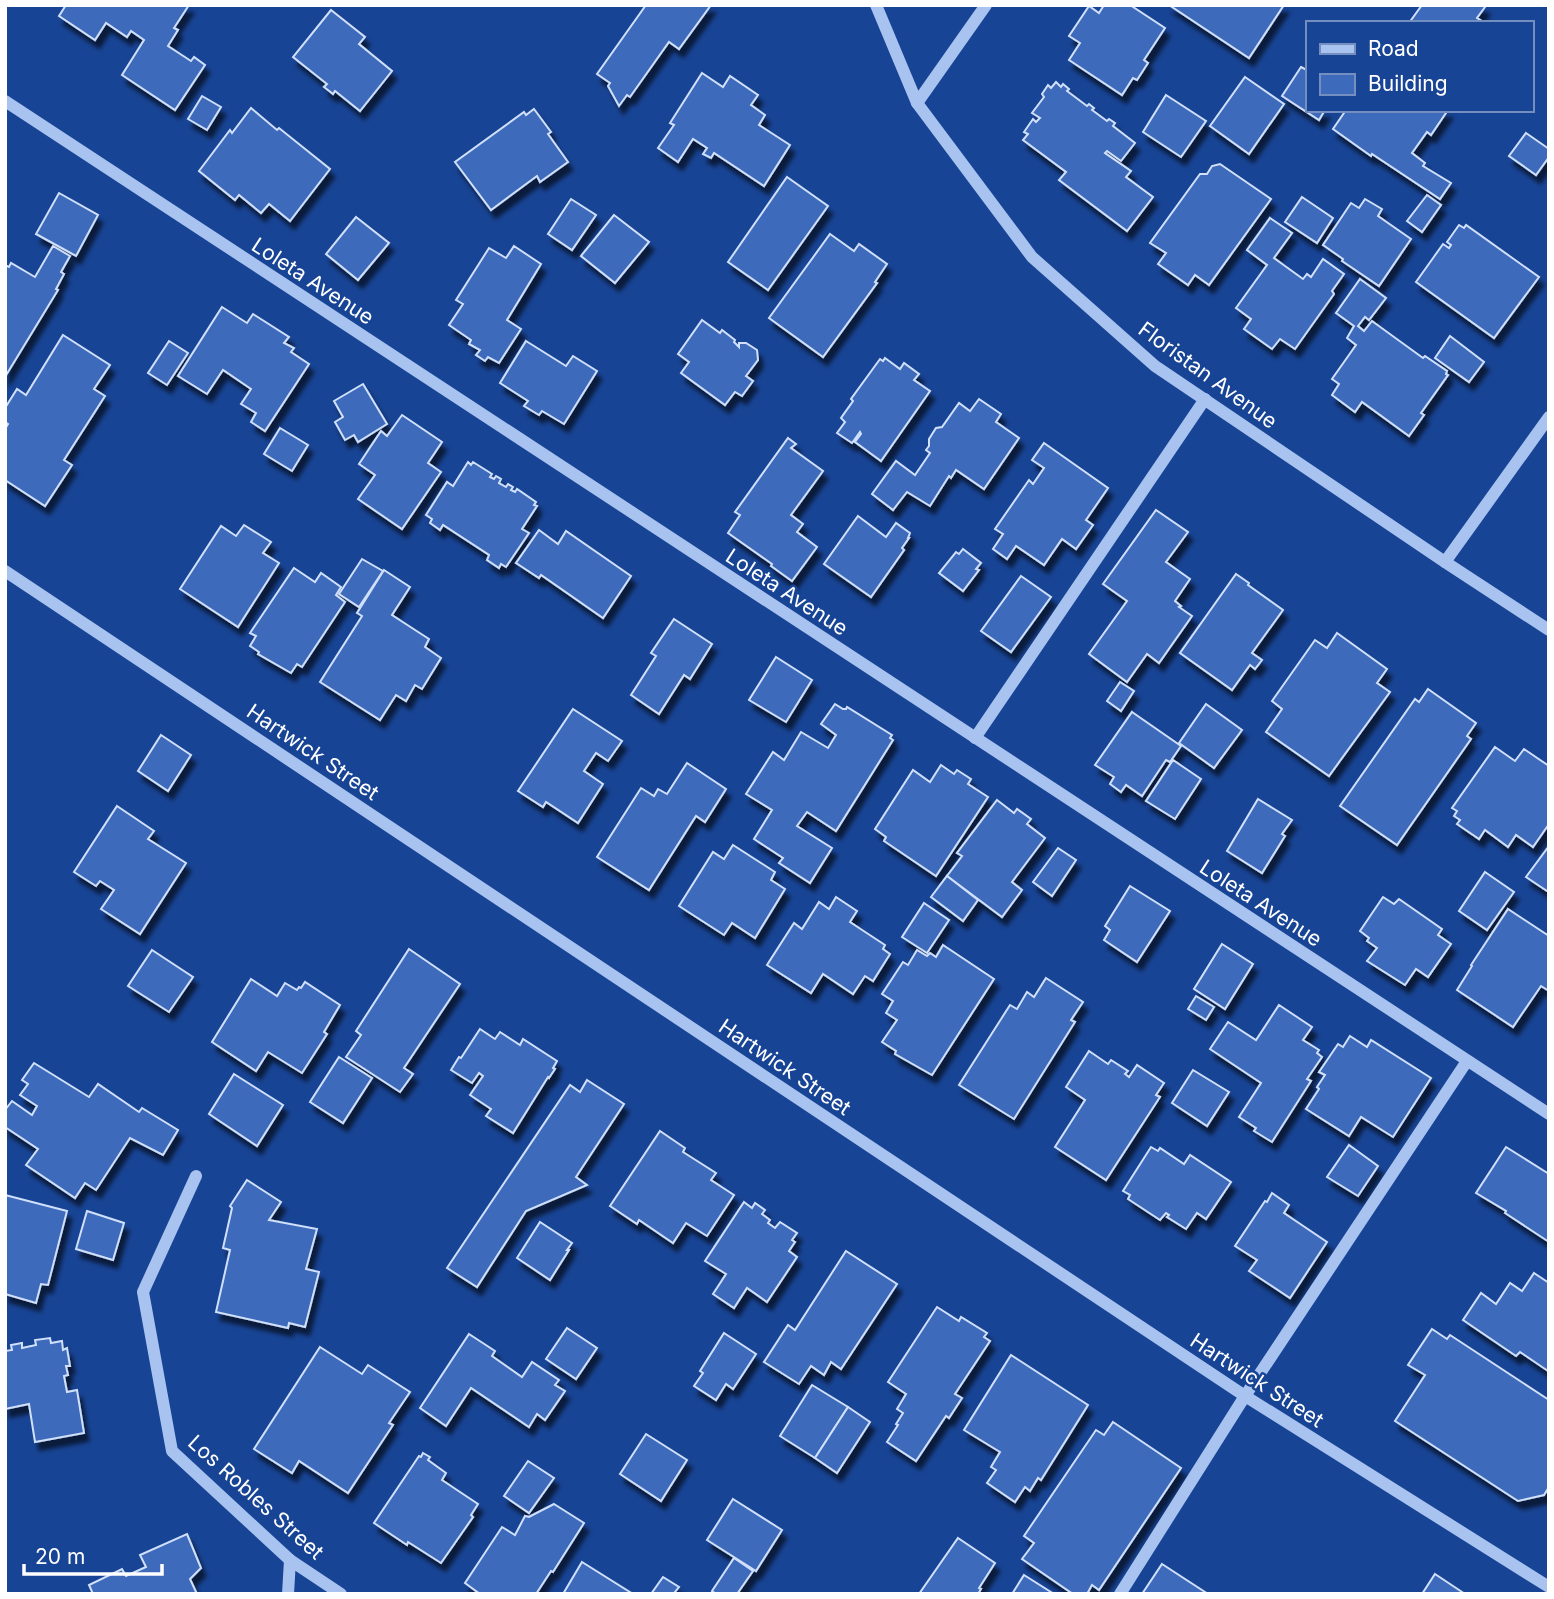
<svg xmlns="http://www.w3.org/2000/svg" width="1554" height="1599" font-family="Inter,sans-serif">
	<defs>
		<filter id="shadow"><feDropShadow dx="4.5" dy="8" stdDeviation="2" flood-color="#0009"/></filter>
	</defs>
	<rect width="100%" height="100%" fill="#184495"/>
	<g fill="#3d6abb" stroke="#d0e0fb" stroke-width="2" filter="url(#shadow)">
		<path d="M66 5H189L174 28 178 30 168 46 191 61 194 57 205 65 175 110 122 75 144 40 131 31 127 37 106 23 95 40 59 16Z"/>
		<path d="M646 5H711L679 49 669 42 630 97 627 95 619 106 608 86 610 83 597 74Z"/>
		<path d="M1104 5H1130L1165 28 1144 60 1148 63 1137 80 1133 78 1122 95 1069 60 1080 43 1069 36 1089 6 1099 13Z"/>
		<path d="M1169 5H1284L1249 58Z"/>
		<path d="M1422 5H1482L1485 7 1477 18 1485 23H1409Z"/>
		<path d="M331 10 365 37 359 44 392 71 360 111 335 91 333 94 324 87 327 84 293 57Z"/>
		<path d="M1301 67 1307 70V110H1325L1319 120 1282 96Z"/>
		<path d="M702 73 723 87 730 76 758 95 751 105 765 115 759 125 790 145 764 186 714 153 711 158 703 154 707 148 693 139 678 162 658 148 674 125 670 123Z"/>
		<path d="M1245 77 1284 104 1249 154 1210 126Z"/>
		<path d="M1056 82 1061 87 1063 84 1069 89 1067 91 1087 106 1089 104 1094 108 1092 110 1107 121 1109 119 1115 123 1113 126 1135 143 1121 161 1107 151 1105 153 1131 171 1126 177 1153 197 1127 231 1059 180 1066 172 1023 140 1028 134 1024 132 1033 119 1036 122 1040 118 1032 113 1044 97 1042 94 1048 85 1051 88Z"/>
		<path d="M1166 95 1206 121 1181 157 1143 132Z"/>
		<path d="M202 96 221 107 207 130 188 119Z"/>
		<path d="M251 108 277 130 279 128 330 169 290 221 269 204 261 213 239 195 235 200 199 171 230 130 232 133Z"/>
		<path d="M534 109 551 132 548 134 568 162 540 182 537 176 491 210 455 162 524 112 526 115Z"/>
		<path d="M1346 110H1448L1431 135 1427 132 1412 153 1425 163 1423 166 1451 183 1440 199 1372 154 1371 156 1333 129Z"/>
		<path d="M1526 133 1549 149V157L1536 175 1509 156Z"/>
		<path d="M1220 164 1271 199 1209 285 1195 275 1188 285 1158 264 1166 253 1150 243 1200 174H1207L1212 166Z"/>
		<path d="M787 177 828 206 768 290 728 262Z"/>
		<path d="M59 193 98 215 76 256 36 234Z"/>
		<path d="M1427 195 1441 205 1422 232 1407 221Z"/>
		<path d="M1302 197 1333 218 1317 243 1285 222Z"/>
		<path d="M571 199 596 215 572 250 548 234Z"/>
		<path d="M1365 199 1382 209 1378 216 1411 239 1379 286 1342 261 1343 259 1323 245 1351 203 1359 208Z"/>
		<path d="M614 215 649 242 615 283 581 256Z"/>
		<path d="M356 217 389 243 358 280 326 254Z"/>
		<path d="M1270 218 1292 233 1274 258 1303 279 1307 274 1311 277 1323 259 1344 274 1332 291 1334 294 1295 349 1280 339 1272 349 1244 329 1251 319 1236 308 1267 265 1247 250Z"/>
		<path d="M1459 225 1464 228 1466 225 1539 277 1494 338 1416 282 1443 244 1449 248 1451 245 1447 242Z"/>
		<path d="M830 234 854 251 859 244 887 264 875 282 877 283 823 357 769 318Z"/>
		<path d="M53 246 70 256 61 272 64 274 56 289 58 290 5 377V265L9 267 11 263 35 277Z"/>
		<path d="M514 246 541 264 507 320 521 329 499 363 488 357 485 361 476 355 480 350 469 344 471 340 449 325 463 304 456 300 489 248 506 258Z"/>
		<path d="M1360 279 1386 298 1369 320 1365 317 1358 326 1364 331 1372 321 1423 358 1425 356 1447 371 1446 374 1448 375 1421 413 1424 415 1409 436 1362 402 1355 412 1332 395 1339 384 1332 379 1356 345 1347 338 1354 326 1336 313Z"/>
		<path d="M222 307 247 323 253 314 289 337 284 343 294 348 291 352 309 364 265 431 251 422 256 413 241 404 251 389 223 370 207 394 178 376Z"/>
		<path d="M702 320 720 333 722 330 735 340 734 342 739 347V343H746L757 350 758 360 746 376 753 381 742 396 735 392 725 405 681 373 689 362 678 354Z"/>
		<path d="M63 335 110 365 94 389 105 396 64 460 72 465 45 506 5 480V429L8 424 5 422V408L17 389 26 395Z"/>
		<path d="M1450 336 1484 362 1469 382 1435 358Z"/>
		<path d="M169 341 188 353 167 385 148 373Z"/>
		<path d="M526 341 566 366 573 356 597 371 564 424 542 411 539 415 524 406 528 401 500 383Z"/>
		<path d="M885 358 900 369 904 363 919 374 914 380 930 391 881 461 855 442 861 434 860 432 852 443 837 433 845 422 841 418 853 401 851 399 880 359 883 361Z"/>
		<path d="M363 384 387 424 358 442 354 435 345 440 335 422 343 417 334 401Z"/>
		<path d="M979 399 1001 414 996 422 1019 438 984 489 956 470 951 478 949 476 930 506 907 492 893 510 872 494 896 461 915 475 930 453 926 450 929 446V439L936 428 942 427 959 403 970 411Z"/>
		<path d="M402 415 442 442 428 463 441 472 402 529 358 499 375 475 359 464 381 431 387 436Z"/>
		<path d="M280 428 308 445 292 471 264 454Z"/>
		<path d="M788 438 796 444 791 448 823 471 791 515 803 524 797 532 817 547 792 581 771 566 772 564 728 533 740 515 735 512Z"/>
		<path d="M1044 443 1108 488 1086 520 1093 525 1076 549 1062 539 1044 565 1016 546 1007 559 993 549 1003 534 995 529 1029 480 1033 484 1044 468 1032 460Z"/>
		<path d="M468 462 471 465 473 462 492 474 490 477 494 479 496 476 501 479 499 483 506 487 508 484 513 487 511 490 515 492 517 489 536 502 534 505 537 506 522 529 529 533 506 567 501 564 499 568 487 560 489 555 443 525 440 530 430 523 432 519 426 515 447 482 453 486Z"/>
		<path d="M1156 510 1188 532 1166 562 1190 579 1175 601 1181 606 1179 607 1192 616 1159 663 1147 654 1127 682 1089 654 1127 601 1103 584Z"/>
		<path d="M858 516 886 537 896 523 910 533 908 538H909L902 548 904 550 871 597 824 564Z"/>
		<path d="M244 525 271 542 263 553 279 563 238 627 180 589 221 526 236 536Z"/>
		<path d="M539 530 558 544 566 531 631 576 603 618 541 575 539 578 516 563Z"/>
		<path d="M963 549 981 563 976 569 979 570 963 591 939 573 956 552 959 554Z"/>
		<path d="M362 559 383 571 359 607 339 594Z"/>
		<path d="M294 568 315 582 321 573 341 587 336 595 345 602 302 667 297 664 291 673 258 654 259 652 250 646 256 636 250 633Z"/>
		<path d="M384 570 410 587 392 615 429 639 425 647 441 658 422 689 415 685 406 701 396 695 380 720 320 682 362 616 357 613Z"/>
		<path d="M1236 574 1249 583 1248 585 1283 610 1252 653 1262 660 1255 669 1250 665 1232 690 1180 653Z"/>
		<path d="M1021 576 1051 597 1011 652 981 631Z"/>
		<path d="M674 619 712 644 690 679 684 675 659 714 631 695 656 656 651 653Z"/>
		<path d="M1337 633 1387 669 1377 683 1390 692 1329 776 1266 732 1282 709 1272 701 1315 640 1327 648Z"/>
		<path d="M776 657 812 680 786 722 749 700Z"/>
		<path d="M1120 682 1134 691 1121 711 1107 701Z"/>
		<path d="M1428 689 1476 723 1467 736 1471 739 1397 845 1340 806 1415 699 1419 702Z"/>
		<path d="M835 704 843 709H846L847 707 892 735 890 738 893 740 836 831 807 812 797 826 832 848 810 883 779 863 783 858 754 839 772 810 746 794 773 752 784 760 801 732 828 748 836 735 821 724Z"/>
		<path d="M1206 704 1242 730 1214 768 1179 743Z"/>
		<path d="M573 709 622 741 608 761 596 753 584 771 603 784 578 823 546 802 543 807 518 791Z"/>
		<path d="M1132 712 1181 746 1170 762 1166 760 1142 796 1126 785 1121 792 1110 784 1114 777 1095 765Z"/>
		<path d="M161 735 191 755 168 791 138 771Z"/>
		<path d="M1495 747 1515 761 1524 749 1549 766V824L1533 847 1516 835 1508 847 1485 830 1479 839 1457 824 1460 820 1454 816 1457 811 1452 808Z"/>
		<path d="M1173 760 1201 779 1175 819 1146 801Z"/>
		<path d="M687 763 726 789 705 822 696 816 649 890 597 857 641 788 654 796 658 789 667 794Z"/>
		<path d="M941 765 954 774 957 770 971 779 968 784 988 797 936 876 884 841 886 837 875 829 913 770 930 782Z"/>
		<path d="M1258 799 1292 820 1282 834 1285 836 1262 873 1227 851Z"/>
		<path d="M997 800 1014 813 1017 809 1031 819 1027 824 1045 838 1012 882 1022 890 1002 917 947 876 962 856 957 853Z"/>
		<path d="M117 806 154 831 148 839 186 863 140 934 101 909 114 890 100 881 96 886 74 872Z"/>
		<path d="M733 845 775 872 771 880 785 889 755 938 732 923 724 935 679 906 713 852 724 859Z"/>
		<path d="M1549 846V889L1547 891 1526 877Z"/>
		<path d="M1058 848 1076 860 1052 896 1033 882Z"/>
		<path d="M1485 872 1514 892 1487 930 1459 911Z"/>
		<path d="M947 876 978 900 963 921 931 897Z"/>
		<path d="M1130 886 1170 911 1137 962 1104 940 1110 930 1105 926Z"/>
		<path d="M836 897 857 911 850 922 885 945 883 949 890 954 873 981 865 976 853 994 823 974 811 993 767 965 794 923 802 929 819 902 829 909Z"/>
		<path d="M1383 897 1394 904 1399 899 1442 929 1438 935 1451 944 1428 977 1416 969 1405 985 1367 961 1377 948 1367 941 1369 938 1360 931Z"/>
		<path d="M924 903 949 920 927 953 902 937Z"/>
		<path d="M1508 909 1549 936V991L1541 986 1513 1027 1457 990 1472 966 1471 965Z"/>
		<path d="M1222 944 1253 964 1225 1009 1194 989Z"/>
		<path d="M943 945 994 979 932 1075 895 1054 896 1051 882 1042 897 1020 886 1013 893 1001 882 994 903 962 908 965 917 950 927 956 930 953 936 957Z"/>
		<path d="M409 949 460 984 404 1068 413 1074 400 1092 346 1057 361 1035 356 1031Z"/>
		<path d="M152 950 193 977 169 1012 128 986Z"/>
		<path d="M1046 978 1083 1002 1071 1020 1075 1022 1014 1119 959 1085 1010 1005 1017 1009 1027 992 1034 997Z"/>
		<path d="M251 979 277 996 285 983 297 990 299 987 301 988 305 982 340 1005 324 1032 327 1034 302 1073 268 1052 256 1071 212 1042Z"/>
		<path d="M1196 996 1214 1007 1206 1020 1188 1009Z"/>
		<path d="M1279 1005 1312 1027 1303 1040 1319 1050 1317 1053 1322 1057 1307 1079 1311 1081 1272 1142 1254 1131 1256 1128 1239 1117 1261 1083 1210 1049 1228 1022 1256 1040Z"/>
		<path d="M480 1029 495 1039 500 1032 520 1045 523 1039 557 1061 553 1068 555 1069 549 1078 548 1077 513 1133 486 1116 491 1109 470 1095 483 1076 479 1073 472 1083 451 1070 459 1057 461 1058Z"/>
		<path d="M1350 1036 1367 1047 1371 1040 1431 1078 1393 1137 1361 1117 1349 1136 1306 1109 1319 1089 1317 1087 1325 1075 1319 1072 1338 1044 1343 1047Z"/>
		<path d="M1089 1051 1108 1064 1111 1060 1128 1071 1125 1074 1129 1077 1137 1065 1164 1083 1156 1095 1160 1097 1106 1180 1055 1147 1085 1100 1066 1087Z"/>
		<path d="M339 1057 372 1078 343 1123 310 1102Z"/>
		<path d="M34 1063 89 1097 98 1084 139 1112 142 1108 178 1130 163 1155 130 1138 96 1190 85 1183 75 1198 26 1165 38 1149 5 1127V1110L12 1101 32 1115 37 1106 20 1095 28 1084 22 1080Z"/>
		<path d="M1193 1070 1229 1092 1207 1126 1172 1103Z"/>
		<path d="M234 1074 283 1105 257 1146 209 1114Z"/>
		<path d="M587 1080 624 1104 576 1177 587 1185 526 1211 477 1287 447 1268 570 1085 580 1092Z"/>
		<path d="M660 1131 685 1148 683 1152 716 1173 711 1180 734 1195 707 1236 686 1223 673 1243 639 1220 637 1224 610 1206Z"/>
		<path d="M1349 1145 1378 1166 1358 1196 1327 1177Z"/>
		<path d="M1151 1147 1158 1151 1160 1148 1184 1164 1190 1155 1231 1182 1206 1219 1197 1213 1186 1229 1167 1217 1169 1215 1166 1213 1160 1220 1128 1199 1130 1195 1123 1191Z"/>
		<path d="M1506 1147 1549 1174V1242L1505 1213 1506 1211 1476 1193Z"/>
		<path d="M247 1180 281 1202 269 1220 317 1229 306 1269 319 1272 305 1327 289 1323 288 1328 216 1312 230 1250 223 1248 232 1208 230 1206Z"/>
		<path d="M1272 1193 1289 1205 1284 1213 1327 1242 1290 1298 1249 1271 1257 1260 1235 1246 1265 1201 1267 1202Z"/>
		<path d="M5 1195 67 1211 48 1285 41 1284 36 1303 5 1294Z"/>
		<path d="M744 1202 752 1208 755 1203 765 1210 762 1214 770 1220 768 1223 775 1228 780 1222 797 1233 792 1240 795 1242 789 1251 797 1257 767 1302 747 1288 734 1308 713 1294 726 1274 705 1261Z"/>
		<path d="M87 1211 124 1223 113 1260 76 1249Z"/>
		<path d="M540 1222 572 1243 567 1250H569L550 1280 517 1258Z"/>
		<path d="M846 1251 897 1284 841 1369 831 1362 824 1375 811 1366 799 1384 764 1362 788 1325 795 1330Z"/>
		<path d="M1534 1273 1549 1283 1548 1371 1520 1352 1516 1356 1463 1320 1481 1293 1496 1304 1510 1283 1522 1291Z"/>
		<path d="M937 1307 959 1321 961 1317 987 1333 984 1337 990 1341 955 1394 962 1398 949 1418 946 1416 916 1461 887 1442 898 1425 896 1424 903 1413 897 1409 906 1394 888 1382Z"/>
		<path d="M567 1328 597 1348 576 1379 546 1359Z"/>
		<path d="M1432 1329 1447 1339 1450 1335 1549 1400V1487L1544 1495 1518 1501 1395 1421 1425 1375 1408 1365Z"/>
		<path d="M724 1333 756 1354 733 1389 726 1384 716 1400 694 1386 703 1373 700 1371Z"/>
		<path d="M469 1334 495 1351 492 1356 522 1377 532 1362 559 1380 555 1385 565 1391 545 1420 537 1414 529 1427 471 1388 446 1426 420 1408Z"/>
		<path d="M50 1338 51 1343 62 1341 63 1350 67 1348 70 1366H66L68 1375 64 1376 67 1392 77 1390 84 1433 35 1442 29 1404 5 1409V1351L12 1350 11 1345 22 1343V1348L36 1345 35 1340Z"/>
		<path d="M320 1347 362 1374 368 1365 410 1392 389 1423 393 1425 348 1493 299 1461 292 1473 254 1449Z"/>
		<path d="M1011 1355 1088 1405 1041 1480 1038 1478 1030 1491 1025 1487 1015 1502 987 1483 996 1470 991 1467 1000 1452 964 1430Z"/>
		<path d="M812 1385 848 1407 815 1458 780 1436Z"/>
		<path d="M848 1407 870 1422 837 1473 815 1458Z"/>
		<path d="M1113 1422 1181 1468 1099 1590 1092 1585 1087 1594H1073L1022 1559 1034 1543 1024 1536 1096 1430 1104 1435Z"/>
		<path d="M646 1434 687 1460 661 1501 620 1474Z"/>
		<path d="M423 1453 430 1457 428 1460 446 1473 442 1480 478 1504 471 1515 473 1517 441 1563 408 1542 407 1545 374 1523 419 1456 421 1457Z"/>
		<path d="M528 1461 554 1478 529 1513 504 1496Z"/>
		<path d="M733 1499 782 1530 756 1571 707 1540Z"/>
		<path d="M554 1504 584 1523 553 1572 551 1571 536 1594H480L465 1583 502 1527 515 1535 525 1516 529 1517Z"/>
		<path d="M187 1534 201 1568 190 1579 197 1594H93L89 1585 122 1569 126 1576 146 1567 140 1555Z"/>
		<path d="M958 1538 995 1563 979 1588 981 1589 978 1594H919Z"/>
		<path d="M734 1558 753 1571 737 1594H716L712 1591Z"/>
		<path d="M582 1562 633 1594H563Z"/>
		<path d="M1162 1564 1208 1594H1142Z"/>
		<path d="M1435 1574 1465 1594H1422Z"/>
		<path d="M1024 1575 1054 1594H1012Z"/>
		<path d="M663 1577 679 1587 675 1592 678 1594H651Z"/>
	</g>
	<g fill="none" stroke-linecap="round" stroke-linejoin="round">
		<g stroke="#a9c3f0" stroke-width="12">
			<path d="M876 5 917 103 1032 257 1155 366 1445 562 1549 630"/>
			<path d="M5 101 1549 1114"/>
			<path d="M917 103 986 5"/>
			<path d="M1445 562 1549 417"/>
			<path d="M5 571 1245 1396 1549 1587"/>
			<path d="M975 738 1205 399"/>
			<path d="M196 1176 143 1292 172 1451 290 1560 341 1594"/>
			<path d="M288 1594 290 1560"/>
			<path d="M1120 1594 1245 1396 1467 1061"/>
		</g>
	</g>
	<g text-anchor="middle" dominant-baseline="central" stroke-width="5" stroke-linejoin="round" paint-order="stroke">
		<g font-size="21" fill="#fff" stroke="#184495">
			<text transform="translate(313 281) rotate(33)">Loleta Avenue</text>
			<text transform="translate(1208 375) rotate(36)">Floristan Avenue</text>
			<text transform="translate(787 592) rotate(33)">Loleta Avenue</text>
			<text transform="translate(313 752) rotate(34)">Hartwick Street</text>
			<text transform="translate(1261 903) rotate(33)">Loleta Avenue</text>
			<text transform="translate(785 1067) rotate(34)">Hartwick Street</text>
			<text transform="translate(1257 1380) rotate(33)">Hartwick Street</text>
			<text transform="translate(256 1497) rotate(42)">Los Robles Street</text>
		</g>
	</g>
	<rect width="1554" height="1599" fill="none" stroke="#ffffff" stroke-width="14"/>
	<rect x="1306" y="21" width="228" height="91" fill="#184495" stroke="#748fbf" stroke-width="2"/>
	<rect x="1320" y="44" width="35" height="10" fill="#a9c3f0" stroke="#748fbf" stroke-width="2"/>
	<text x="1368" y="56" font-size="21" fill="#ffffff">Road</text>
	<rect x="1320" y="74" width="35" height="21" fill="#3d6abb" stroke="#748fbf" stroke-width="2"/>
	<text x="1368" y="91" font-size="21" fill="#ffffff">Building</text>
	<path d="M24 1564v10h138v-10" fill="none" stroke="#ffffff" stroke-width="3.5"/>
	<text x="35" y="1564" font-size="21" fill="#ffffff" stroke="#184495" stroke-width="5" paint-order="stroke">20 m</text>
</svg>
